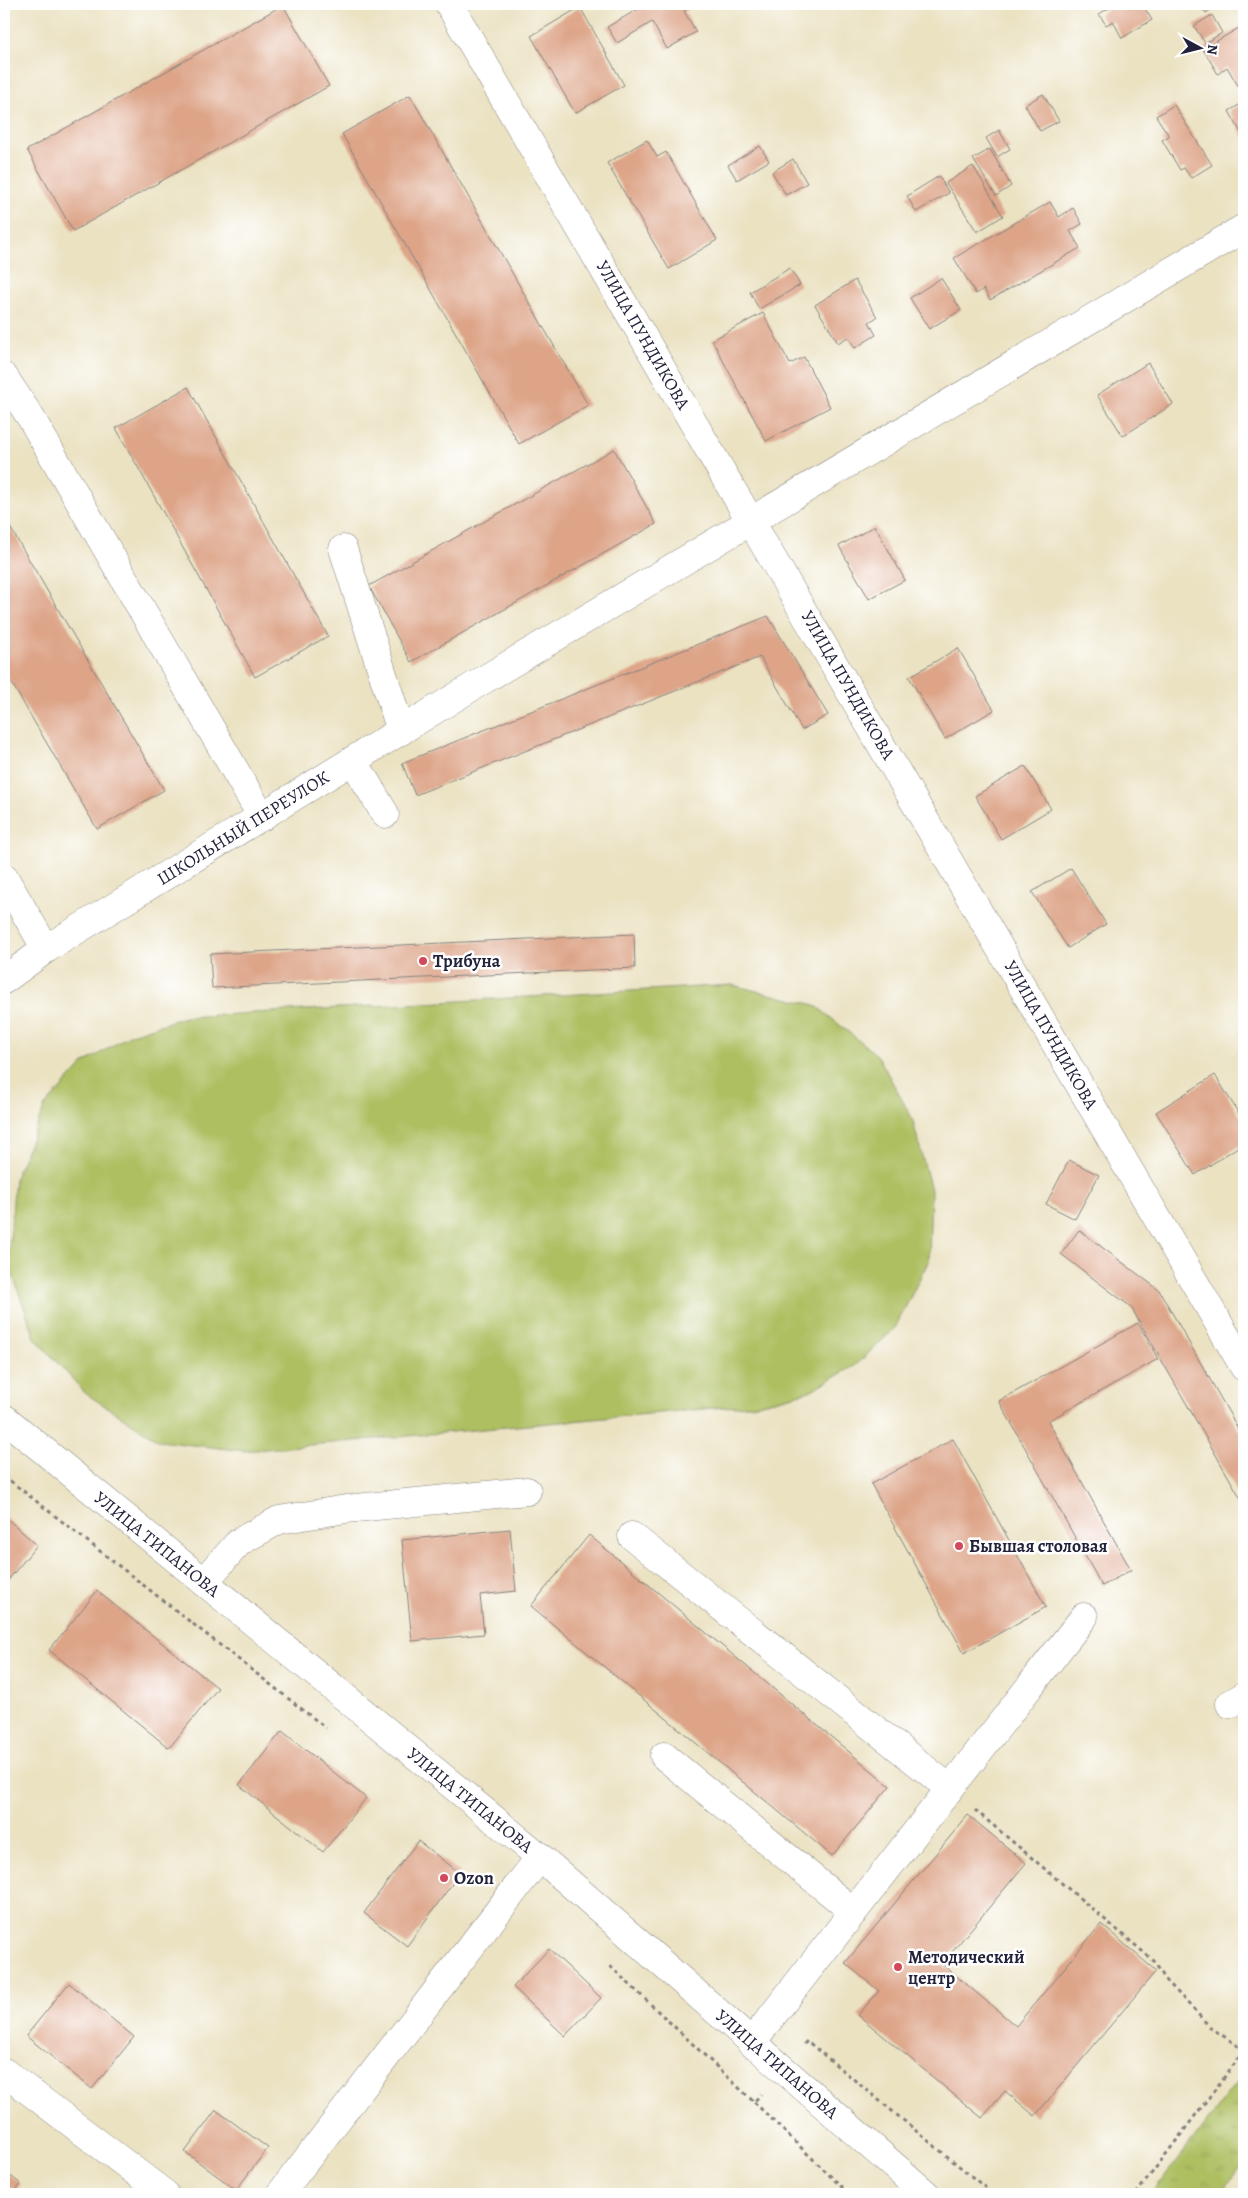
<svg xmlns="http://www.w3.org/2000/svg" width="1248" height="2198" font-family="Alegreya,serif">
	<defs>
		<pattern id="grass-tufts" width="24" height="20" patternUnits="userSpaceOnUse" patternTransform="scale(1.25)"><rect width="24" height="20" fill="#aebf62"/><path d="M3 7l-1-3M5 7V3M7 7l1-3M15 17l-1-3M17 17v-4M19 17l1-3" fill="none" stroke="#95a456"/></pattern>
	</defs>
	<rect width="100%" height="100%" fill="#fff"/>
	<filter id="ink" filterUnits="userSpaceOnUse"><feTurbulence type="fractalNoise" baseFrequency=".02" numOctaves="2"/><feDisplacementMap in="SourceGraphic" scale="10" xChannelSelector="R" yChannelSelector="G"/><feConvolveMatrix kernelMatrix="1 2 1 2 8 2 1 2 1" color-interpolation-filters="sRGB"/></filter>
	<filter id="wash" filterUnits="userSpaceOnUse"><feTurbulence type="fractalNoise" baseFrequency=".0096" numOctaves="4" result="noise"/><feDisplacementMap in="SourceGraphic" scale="20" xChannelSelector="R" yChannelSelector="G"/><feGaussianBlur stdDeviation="1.12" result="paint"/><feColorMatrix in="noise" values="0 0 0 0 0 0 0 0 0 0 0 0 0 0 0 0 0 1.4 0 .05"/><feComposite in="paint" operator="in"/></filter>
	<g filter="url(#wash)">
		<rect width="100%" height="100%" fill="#ebe2c2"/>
		<path fill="url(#grass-tufts)" stroke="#68704e" d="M1244 2073V2163L1220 2194H1152Z"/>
		<path fill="#aebf62" stroke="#68704e" d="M732 985 815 1005 878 1056 912 1118 931 1190 929 1260 895 1328 856 1365 810 1391 758 1404 244 1451 159 1441 85 1393 35 1338 8 1262 15 1178 45 1106 83 1064 131 1034 185 1017Z"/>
		<g id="blocks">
			<g fill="#dda488">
				<path d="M647 4H697L684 11 696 32 667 49 652 22 617 43 607 27Z"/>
				<path d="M1116 4H1142L1152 20 1122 38 1113 21 1106 25 1099 14Z"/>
				<path d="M1200 4H1220L1206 13Z"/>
				<path d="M283 5 329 86 73 231 27 150Z"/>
				<path d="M580 7 624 85 575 113 531 36Z"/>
				<path d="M1212 15 1222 33 1205 43 1194 26Z"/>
				<path d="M1244 25V96L1227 67 1218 74 1203 49Z"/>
				<path d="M1043 94 1059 121 1040 131 1025 105Z"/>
				<path d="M410 95 588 405 519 444 342 134Z"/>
				<path d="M1244 102V138L1229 111Z"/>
				<path d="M1174 105 1212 165 1191 178 1184 168 1180 170 1162 140 1169 136 1156 116Z"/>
				<path d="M999 130 1010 149 997 157 986 138Z"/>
				<path d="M647 140 657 157 666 152 717 240 669 269 607 163Z"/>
				<path d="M760 146 769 161 737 180 728 165Z"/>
				<path d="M990 149 1011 186 996 196 973 159Z"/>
				<path d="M793 159 807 183 786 195 772 172Z"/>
				<path d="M973 166 1003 216 977 232 946 183Z"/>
				<path d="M939 176 949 193 916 212 907 196Z"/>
				<path d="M1050 202 1059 217 1073 208 1082 224 1070 231 1080 248 990 300 984 289 976 294 954 258Z"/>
				<path d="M790 268 800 285 759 309 750 292Z"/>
				<path d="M941 278 961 310 929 329 910 298Z"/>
				<path d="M855 280 877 317 869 322 876 335 855 348 848 337 838 343 815 305Z"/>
				<path d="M763 313 790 364 804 357 830 407 766 441 712 340Z"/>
				<path d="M1148 363 1173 404 1123 436 1097 395Z"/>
				<path d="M188 387 328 636 255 677 116 428Z"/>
				<path d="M614 449 656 524 411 662 369 586Z"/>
				<path d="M4 517 164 790 97 829 4 670Z"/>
				<path d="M875 526 905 580 869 599 839 546Z"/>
				<path d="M768 616 828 715 802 730 760 657 415 795 402 763Z"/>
				<path d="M958 648 994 710 945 739 909 677Z"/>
				<path d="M1025 766 1051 809 1001 839 975 796Z"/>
				<path d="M1071 868 1106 924 1068 948 1032 892Z"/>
				<path d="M634 934 635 968 212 988 210 954Z"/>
				<path d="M1215 1075 1244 1122V1143L1195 1175 1156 1112Z"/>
				<path d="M1069 1160 1099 1175 1075 1219 1046 1204Z"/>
				<path d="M1079 1230 1159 1290 1244 1439V1504L1131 1307 1061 1254Z"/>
				<path d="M1138 1323 1158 1359 1048 1421 1131 1570 1102 1586 999 1401Z"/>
				<path d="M953 1439 1046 1607 964 1653 871 1484Z"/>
				<path d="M4 1516 37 1545 4 1585Z"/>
				<path d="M510 1529 516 1591 480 1595 484 1634 412 1641 402 1540Z"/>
				<path d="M589 1535 890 1786 832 1856 531 1606Z"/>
				<path d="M97 1591 218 1688 169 1748 49 1650Z"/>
				<path d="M282 1731 366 1798 323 1852 239 1785Z"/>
				<path d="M968 1815 1026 1863 942 1964 1016 2026 1101 1924 1156 1971 1035 2116 1005 2091 982 2118 858 2015 879 1991 845 1963Z"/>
				<path d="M418 1841 460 1873 407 1946 364 1913Z"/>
				<path d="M549 1949 601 1998 565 2036 513 1987Z"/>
				<path d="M69 1983 134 2037 92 2089 26 2036Z"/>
				<path d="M216 2110 268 2148 236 2190 185 2152Z"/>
				<path d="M4 2171 21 2184 13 2194H4Z"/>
			</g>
		</g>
	</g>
	<g filter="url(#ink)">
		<use href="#blocks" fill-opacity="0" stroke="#86827e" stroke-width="1"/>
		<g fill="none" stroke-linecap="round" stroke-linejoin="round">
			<defs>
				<g id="minor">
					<path d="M449 4 1244 1367"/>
					<path d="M4 377 31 418 262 817"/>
					<path d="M343 549 401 731"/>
					<path d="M353 760 385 814"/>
					<path d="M4 877 46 949"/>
					<path d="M4 980 46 949 485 679 1244 228"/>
					<path d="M4 1418 540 1857 926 2194"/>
					<path d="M632 1536 949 1788"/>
					<path d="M204 1582 239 1542 279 1520 346 1509 527 1491"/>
					<path d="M1230 1704 1244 1696"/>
					<path d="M664 1756 854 1912"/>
					<path d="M751 2043 1084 1617"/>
					<path d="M4 2072 165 2194"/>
					<path d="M280 2194 540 1857"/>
				</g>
			</defs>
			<use href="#minor" stroke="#86827e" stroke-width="29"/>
			<g stroke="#86827e" stroke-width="3" stroke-dasharray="4 4" stroke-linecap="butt">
				<path d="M4 1476 326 1728"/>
				<path d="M975 1810 1154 1961 1165 1979 1210 2027 1244 2050"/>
				<path d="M610 1966 754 2102 761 2094"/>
				<path d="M804 2044 807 2041 993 2194"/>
				<path d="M754 2102 849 2194"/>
				<path d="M1136 2194 1244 2051"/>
			</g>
			<use href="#minor" stroke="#fff" stroke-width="28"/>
		</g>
	</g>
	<g fill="#d1495b" stroke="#fff" stroke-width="2">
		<circle cx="423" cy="961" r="5"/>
		<circle cx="959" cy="1546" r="5"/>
		<circle cx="444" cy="1878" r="5"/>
		<circle cx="898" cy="1967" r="5"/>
	</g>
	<g text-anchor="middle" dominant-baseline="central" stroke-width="5" stroke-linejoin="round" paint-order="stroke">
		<g font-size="18" fill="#22223b" stroke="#fff">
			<text transform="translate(643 335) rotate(60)">УЛИЦА ПУНДИКОВА</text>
			<text transform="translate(848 685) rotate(60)">УЛИЦА ПУНДИКОВА</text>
			<text transform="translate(243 828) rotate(-32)">ШКОЛЬНЫЙ ПЕРЕУЛОК</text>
			<text transform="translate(1051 1035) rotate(60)">УЛИЦА ПУНДИКОВА</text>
			<text transform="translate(157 1544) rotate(39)">УЛИЦА ТИПАНОВА</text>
			<text transform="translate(470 1800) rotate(39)">УЛИЦА ТИПАНОВА</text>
			<text transform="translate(777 2064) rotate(41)">УЛИЦА ТИПАНОВА</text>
		</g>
		<g font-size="18" font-weight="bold" fill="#22223b" stroke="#fff" text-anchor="start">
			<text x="433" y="961">Трибуна</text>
			<text x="969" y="1546">Бывшая столовая</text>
			<text x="454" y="1878">Ozon</text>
			<text x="908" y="1957">Методический<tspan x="908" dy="21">центр</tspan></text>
		</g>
	</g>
	<rect width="1248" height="2198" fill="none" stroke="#fff" stroke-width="20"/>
	<g transform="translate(1200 48) rotate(97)" stroke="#ffffff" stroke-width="4" paint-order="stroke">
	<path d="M0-4L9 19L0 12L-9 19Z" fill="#22223b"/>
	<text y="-8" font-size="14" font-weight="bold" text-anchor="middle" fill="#22223b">N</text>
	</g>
</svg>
